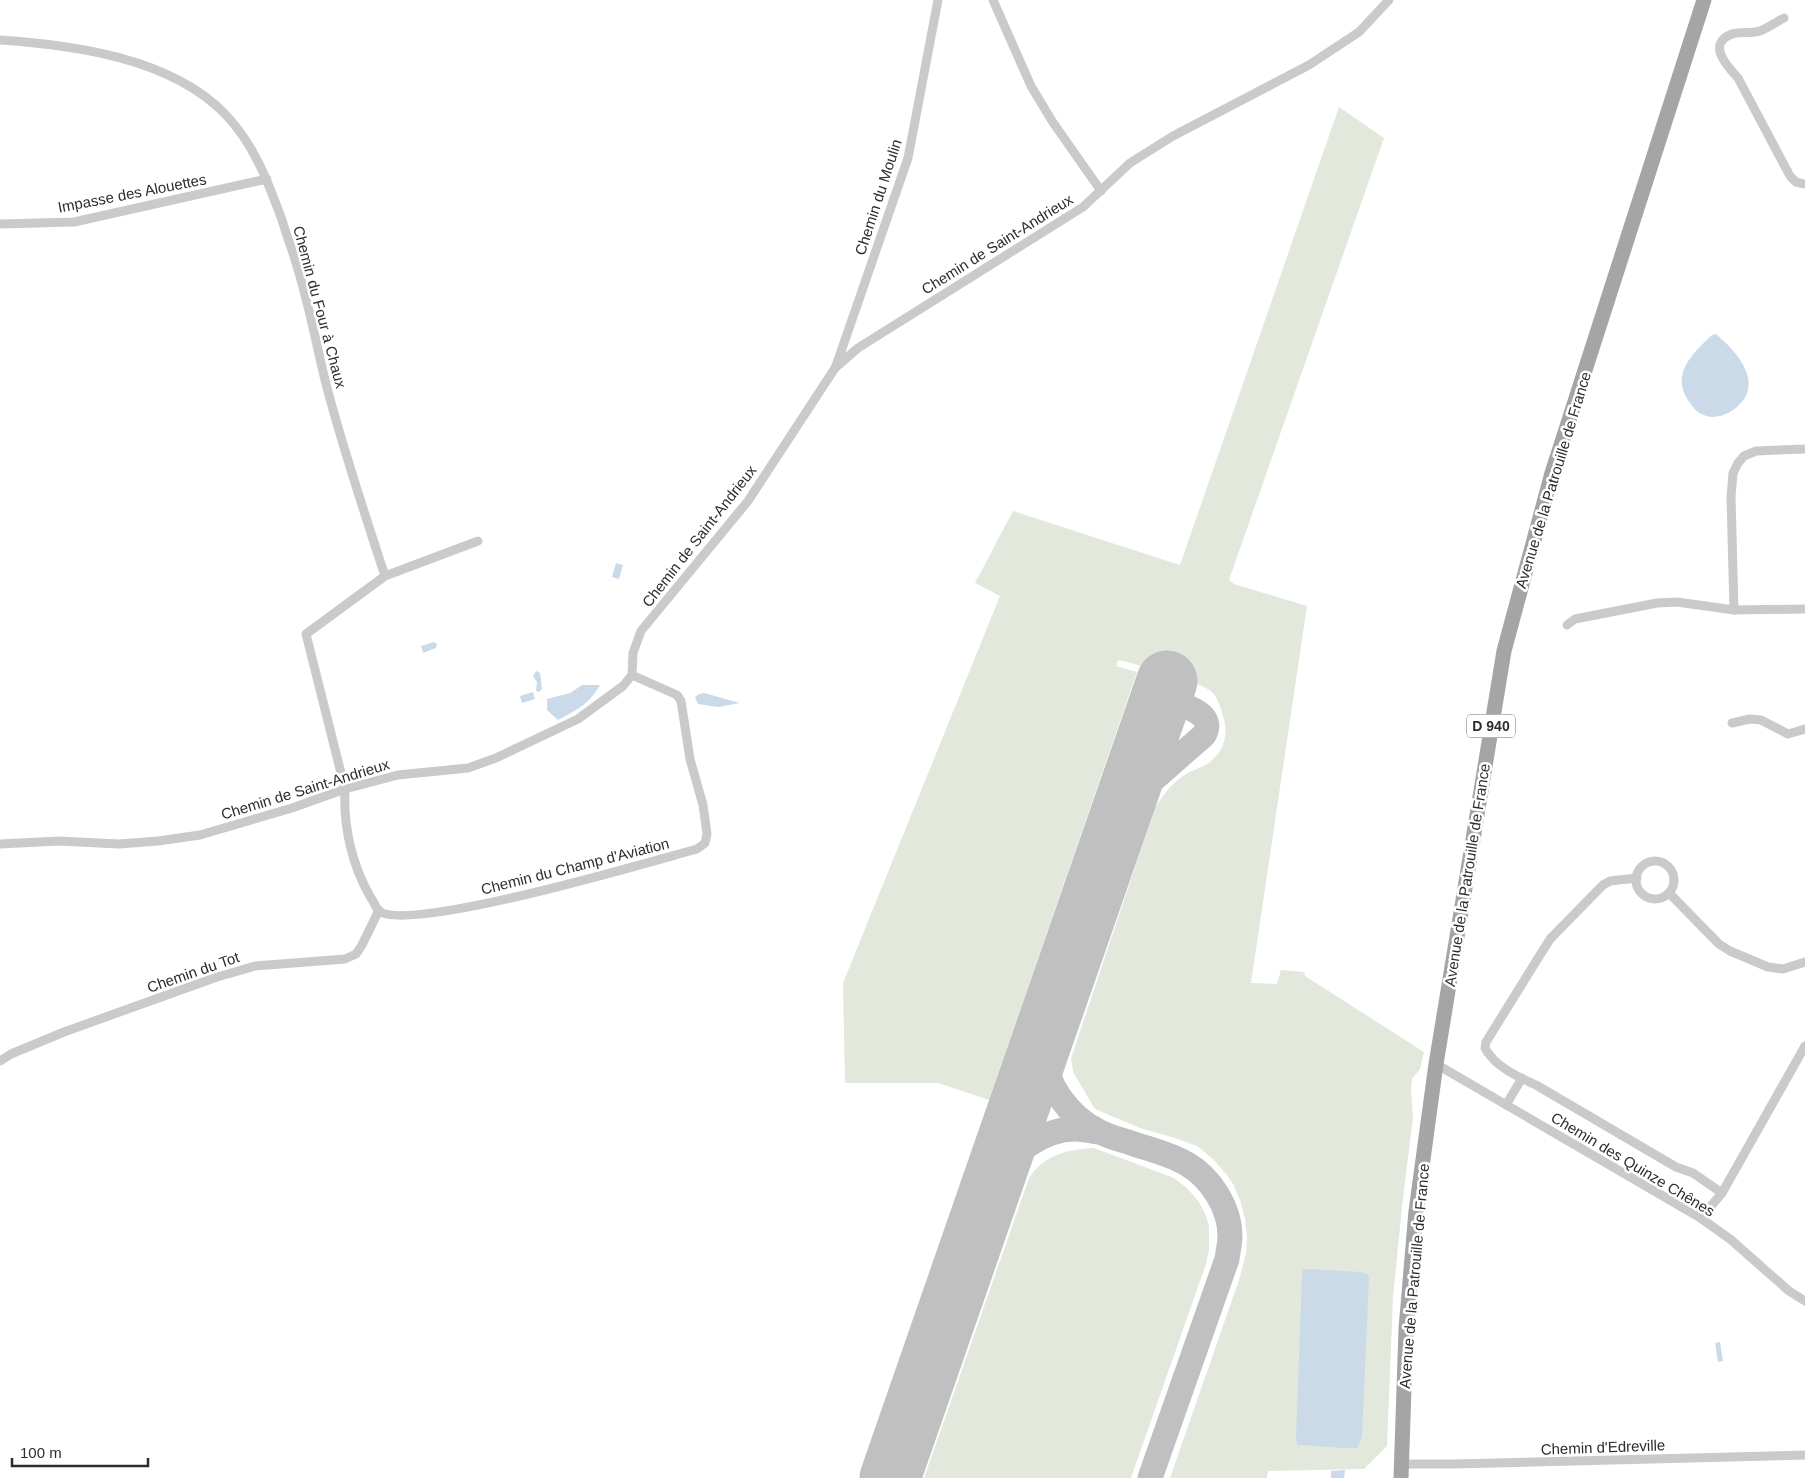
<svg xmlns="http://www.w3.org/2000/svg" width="1805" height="1478" font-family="Arial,sans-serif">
	<rect width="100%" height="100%" fill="#fff"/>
	<g fill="#e2e9dc">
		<path d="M1339 107 1384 138 1229 580 1234 584 1307 606 1251 983 1277 984 1281 970 1304 972 1305 976 1424 1052 1420 1069 1412 1079 1411 1088 1413 1117 1402 1207 1393 1298 1387 1446 1364 1469 1268 1471 1267 1478H1170L1240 1277 1246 1253 1247 1238 1245 1219 1240 1200 1233 1184 1226 1174 1213 1159 1197 1146 1175 1138 1140 1128 1095 1109 1073 1072 1071 1058 1155 808C1162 796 1172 783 1183 776 1193 769 1205 768 1213 759 1223 750 1227 737 1225 724 1223 715 1219 699 1212 692 1200 681 1136 664 1118 660L1116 666 1137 672 989 1100 938 1083H845L843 983 1000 596 975 583 1013 511 1180 565Z"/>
		<path d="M1094 1148 1174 1178 1187 1188 1199 1202 1205 1213 1209 1226V1250L1206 1264 1131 1478H924L1029 1178C1043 1155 1069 1149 1094 1148Z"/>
	</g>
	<g fill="#cadae8">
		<path d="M1716 334C1737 352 1765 383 1737 407 1730 413 1721 417 1712 417 1702 416 1695 411 1690 403 1669 375 1692 354 1712 335Z"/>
		<path d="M616 563 623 565 619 579 612 577Z"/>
		<path d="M434 642 437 644 436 648 423 653 421 646Z"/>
		<path d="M536 671 540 673 542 689 539 692 536 691 537 682 533 676Z"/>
		<path d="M582 685H600C589 704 577 710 558 720L547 710V699L570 693Z"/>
		<path d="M533 692 535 699 522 703 520 696Z"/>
		<path d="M704 693 740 703 718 707 698 704 695 697 699 694Z"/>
		<path d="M1311 1269 1361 1272 1367 1274 1369 1278 1362 1437 1357 1448H1344L1302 1445H1298L1296 1439 1302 1275 1303 1270Z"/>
		<path d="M1720 1342 1723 1361 1718 1362 1715 1343Z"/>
		<path d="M1345 1470 1344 1478H1331V1471Z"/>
	</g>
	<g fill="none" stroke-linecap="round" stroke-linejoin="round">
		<g stroke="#c0c0c0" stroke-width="25">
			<path d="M1120 816 1131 799 1204 735C1214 718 1195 709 1181 705 1176 703 1171 701 1165 703 1162 704 1159 708 1156 711"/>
			<path d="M1046 1030C1045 1038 1043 1046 1044 1053 1045 1085 1070 1117 1098 1131 1110 1138 1124 1140 1137 1145 1153 1150 1172 1155 1187 1164 1211 1178 1230 1208 1230 1236 1230 1243 1228 1251 1227 1259L1150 1478"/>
			<path d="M994 1179C1012 1154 1042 1129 1075 1129 1083 1129 1091 1131 1098 1132"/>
		</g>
		<path stroke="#c0c0c0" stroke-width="61" d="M890 1478 1167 681"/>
		<g stroke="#cacaca" stroke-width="9">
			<path d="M993 0 1031 86 1052 121 1101 191"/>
			<path d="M1784 18C1776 22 1768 28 1760 31 1751 34 1741 31 1732 34 1706 44 1727 66 1738 78L1790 176 1796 182 1805 184"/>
			<path d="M0 40C74 45 171 58 225 114 254 144 268 182 282 220 286 234 292 249 296 263 309 303 316 344 326 384 343 449 364 512 385 576"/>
			<path d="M0 224 74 222 267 179"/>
			<path d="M836 366 908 158 938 0"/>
			<path d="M478 541 385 576 306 634 345 789C343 826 352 866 371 898 374 902 376 908 379 911 408 934 652 861 697 849L705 843 707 834 703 805 690 759 681 701 677 695 632 675"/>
			<path d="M1734 610 1731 497 1733 473 1738 463 1744 456 1756 451 1805 449"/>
			<path d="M1567 625 1575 619 1657 603 1677 602 1734 610 1805 609"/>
			<path d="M1732 723 1750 719 1761 720 1788 734 1805 729"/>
			<path d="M0 844 59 841 119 844 158 841 200 835 292 808 345 789 398 775 468 768 496 758 578 719 623 686 632 675 633 653 641 631 748 501 835 368 858 348 1083 207 1130 163 1173 136 1309 65 1359 32 1389 0"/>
			<circle cx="1655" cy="880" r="19"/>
			<path d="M1637 878 1610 881 1603 885 1550 939 1486 1042 1485 1048C1494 1066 1518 1077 1536 1085L1676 1167 1693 1173 1722 1193"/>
			<path d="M1669 893 1719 944 1730 951 1768 967 1783 969 1805 962"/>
			<path d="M0 1061 11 1054 64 1032 217 977 255 966 345 959 356 954 362 945 379 910"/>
			<path d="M1436 1064 1699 1217 1730 1239 1789 1291 1805 1301"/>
			<path d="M1506 1105 1522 1078"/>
			<path d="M1711 1206 1722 1193 1805 1046"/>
			<path d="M1401 1464H1453L1805 1455"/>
		</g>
		<path stroke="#a5a5a5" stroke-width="15" d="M1401 1478 1406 1329 1416 1211 1436 1064 1504 651 1552 473 1704 0"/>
	</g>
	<g text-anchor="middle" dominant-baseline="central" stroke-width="5" stroke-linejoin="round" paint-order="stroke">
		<rect fill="#fff" stroke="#6c6c6c" stroke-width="1" x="1467" y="714.5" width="48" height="23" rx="4"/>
		<g font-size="14" font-weight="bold" fill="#2d2d2d">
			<text x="1491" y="726">D 940</text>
		</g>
		<g font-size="15" fill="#2d2d2d" stroke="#fff">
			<text transform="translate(132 193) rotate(-11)">Impasse des Alouettes</text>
			<text transform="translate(878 197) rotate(-72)">Chemin du Moulin</text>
			<text transform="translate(997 244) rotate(-32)">Chemin de Saint-Andrieux</text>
			<text transform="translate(320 307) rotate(75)">Chemin du Four à Chaux</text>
			<text transform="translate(1553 480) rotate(-73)">Avenue de la Patrouille de France</text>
			<text transform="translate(699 536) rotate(-52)">Chemin de Saint-Andrieux</text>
			<text transform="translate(305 789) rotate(-17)">Chemin de Saint-Andrieux</text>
			<text transform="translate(575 866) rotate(-14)">Chemin du Champ d'Aviation</text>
			<text transform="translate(1467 875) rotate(-81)">Avenue de la Patrouille de France</text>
			<text transform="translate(193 972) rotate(-19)">Chemin du Tot</text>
			<text transform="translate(1633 1164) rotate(31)">Chemin des Quinze Chênes</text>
			<text transform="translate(1414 1276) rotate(-85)">Avenue de la Patrouille de France</text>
			<text transform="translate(1603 1447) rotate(-2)">Chemin d'Edreville</text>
		</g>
	</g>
	<path d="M12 1458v8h136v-8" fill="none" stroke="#2d2d2d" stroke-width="2.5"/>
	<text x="20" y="1458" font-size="15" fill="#2d2d2d" stroke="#ffffff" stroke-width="4" paint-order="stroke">100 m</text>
</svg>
